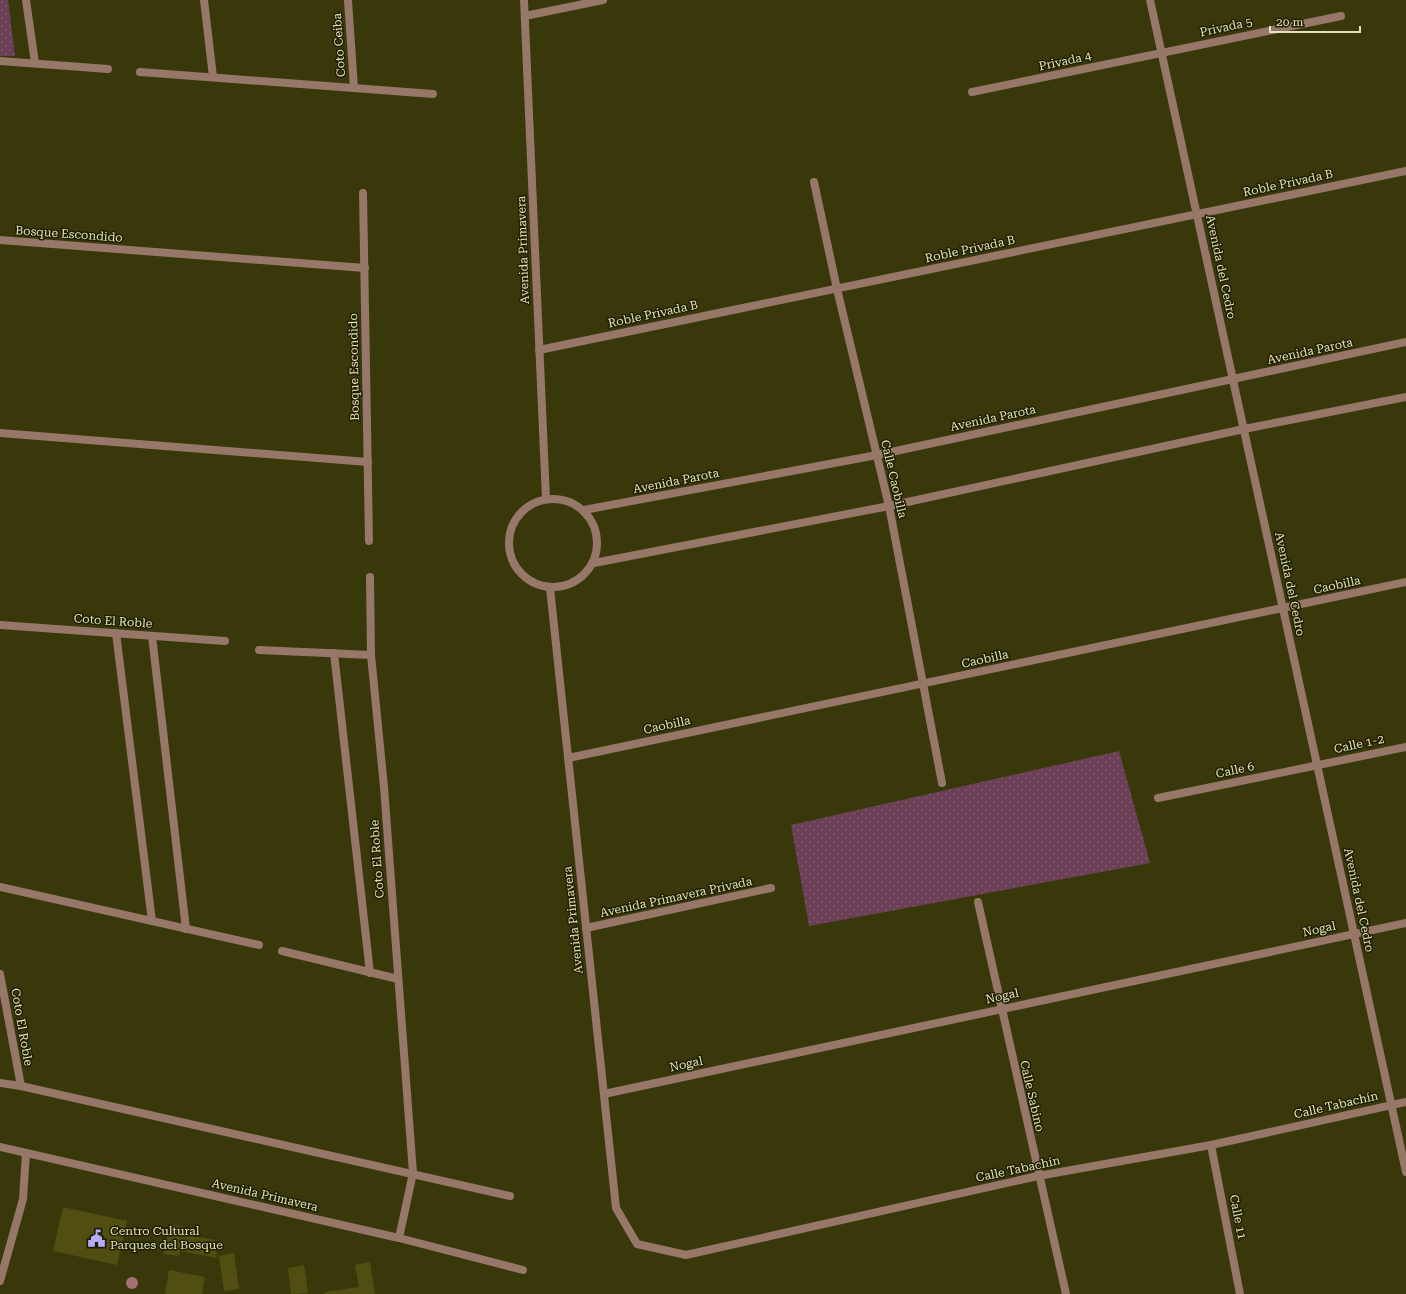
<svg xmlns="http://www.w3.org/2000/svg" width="1406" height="1294" font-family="'Roboto Serif',serif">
	<defs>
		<pattern id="park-dots" width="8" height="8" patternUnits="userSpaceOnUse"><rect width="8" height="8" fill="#6b3f56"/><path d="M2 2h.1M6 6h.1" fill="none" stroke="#805b6c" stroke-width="1.8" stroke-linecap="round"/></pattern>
	</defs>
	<rect width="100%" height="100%" fill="#39380b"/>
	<g fill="url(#park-dots)">
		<path d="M0 0H8L15 56H0Z"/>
		<path d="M1119 751 1150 863 809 926 791 825Z"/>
	</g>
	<g fill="#504e10">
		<path d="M63 1207 127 1221 117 1265 53 1251Z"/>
		<path d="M170 1224 184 1227 183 1234 215 1240 217 1258 180 1251 179 1256 164 1254Z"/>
		<path d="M234 1253 239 1289 224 1291 219 1256Z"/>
		<path d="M370 1262 375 1294H325L324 1292 359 1287 355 1265Z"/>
		<path d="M304 1265 308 1293 291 1294 288 1268Z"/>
		<path d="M169 1270 205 1277 202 1294H165Z"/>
	</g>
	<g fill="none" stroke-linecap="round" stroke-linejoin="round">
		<path stroke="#967768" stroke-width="8" d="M0 1281 23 1199 26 1153"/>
		<g stroke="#967768" stroke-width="8">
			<path d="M26 0 35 63"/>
			<path d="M204 0 213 77"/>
			<path d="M348 0 354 88"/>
			<path d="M524 0 546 499"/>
			<path d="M1150 0 1406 1172"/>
			<path d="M525 16 603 0"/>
			<path d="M0 61 108 69"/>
			<path d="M140 72 433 94"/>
			<path d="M972 92 1341 16"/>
			<path d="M814 182 837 289 889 506 942 783"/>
			<path d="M363 193 369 541"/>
			<path d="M0 240 365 268"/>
			<path d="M539 350 1406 171"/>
			<path d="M0 433 368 462"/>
			<circle cx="553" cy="543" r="44"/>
			<path d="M584 510 877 455 1406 342"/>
			<path d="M594 563 889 506 1244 429 1406 397"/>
			<path d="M370 577 371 655"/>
			<path d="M550 588 616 1208 637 1244 686 1255 1038 1176 1211 1145 1406 1102"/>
			<path d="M0 625 225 641"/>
			<path d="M116 633 152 921"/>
			<path d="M152 636 186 929"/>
			<path d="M259 650 371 655 384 787 413 1173 399 1238"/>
			<path d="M334 653 370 973"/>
			<path d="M568 758 1406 582"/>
			<path d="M1158 798 1406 747"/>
			<path d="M0 887 259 945"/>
			<path d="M978 902 1066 1294"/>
			<path d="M586 928 771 888"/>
			<path d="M282 951 398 979"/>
			<path d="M0 974 21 1086"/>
			<path d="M0 1083 21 1086 510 1196"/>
			<path d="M604 1094 1406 923"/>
			<path d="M1211 1145 1240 1294"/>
			<path d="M0 1147 399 1238 523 1270"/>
		</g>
	</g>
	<circle fill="#a56f77" cx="132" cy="1283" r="6"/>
	<defs>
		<symbol id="civic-bare" viewBox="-9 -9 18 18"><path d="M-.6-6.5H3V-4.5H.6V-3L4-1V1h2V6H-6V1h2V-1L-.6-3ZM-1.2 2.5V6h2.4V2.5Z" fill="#b4acf9" stroke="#201f00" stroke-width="2.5" paint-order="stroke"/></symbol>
	</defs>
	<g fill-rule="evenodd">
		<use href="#civic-bare" x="84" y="1226" width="25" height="25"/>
	</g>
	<g text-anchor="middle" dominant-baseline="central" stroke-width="3" stroke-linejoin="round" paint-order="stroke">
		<g font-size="12" fill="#e3e3bc" stroke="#201f00">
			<text transform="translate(1226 27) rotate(-12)">Privada 5</text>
			<text transform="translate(339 45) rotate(-94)">Coto Ceiba</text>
			<text transform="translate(1065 61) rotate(-12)">Privada 4</text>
			<text transform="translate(1288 183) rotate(-12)">Roble Privada B</text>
			<text transform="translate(69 234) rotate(4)">Bosque Escondido</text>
			<text transform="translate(970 249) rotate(-12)">Roble Privada B</text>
			<text transform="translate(523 250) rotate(-92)">Avenida Primavera</text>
			<text transform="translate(1221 267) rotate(78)">Avenida del Cedro</text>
			<text transform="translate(653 314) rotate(-12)">Roble Privada B</text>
			<text transform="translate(1310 351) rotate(-12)">Avenida Parota</text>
			<text transform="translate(354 367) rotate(-91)">Bosque Escondido</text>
			<text transform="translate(993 418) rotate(-12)">Avenida Parota</text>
			<text transform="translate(894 479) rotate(77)">Calle Caobilla</text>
			<text transform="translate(676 481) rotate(-11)">Avenida Parota</text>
			<text transform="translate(1290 584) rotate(78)">Avenida del Cedro</text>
			<text transform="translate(1337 585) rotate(-12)">Caobilla</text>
			<text transform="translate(113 621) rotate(4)">Coto El Roble</text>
			<text transform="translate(985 659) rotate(-12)">Caobilla</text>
			<text transform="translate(667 725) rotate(-12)">Caobilla</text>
			<text transform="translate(1359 744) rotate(-12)">Calle 1-2</text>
			<text transform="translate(1235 770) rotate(-12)">Calle 6</text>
			<text transform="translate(377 859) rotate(-94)">Coto El Roble</text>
			<text transform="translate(676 897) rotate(-12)">Avenida Primavera Privada</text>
			<text transform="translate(1359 900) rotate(78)">Avenida del Cedro</text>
			<text transform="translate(573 920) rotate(-96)">Avenida Primavera</text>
			<text transform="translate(1319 929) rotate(-12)">Nogal</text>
			<text transform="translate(1002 996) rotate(-12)">Nogal</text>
			<text transform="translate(22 1027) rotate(80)">Coto El Roble</text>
			<text transform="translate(686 1064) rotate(-12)">Nogal</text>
			<text transform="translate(1032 1096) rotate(77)">Calle Sabino</text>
			<text transform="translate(1336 1105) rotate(-13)">Calle Tabachín</text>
			<text transform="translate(1018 1169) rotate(-12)">Calle Tabachín</text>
			<text transform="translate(265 1195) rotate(13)">Avenida Primavera</text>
			<text transform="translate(1238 1217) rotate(79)">Calle 11</text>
		</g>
		<g font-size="12" fill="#e3e3bc" stroke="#201f00" text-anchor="start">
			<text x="110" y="1231">Centro Cultural<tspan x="110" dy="14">Parques del Bosque</tspan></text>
		</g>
	</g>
	<path d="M1270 26v6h90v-6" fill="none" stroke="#e3e3bc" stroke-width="2"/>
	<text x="1276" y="26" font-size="12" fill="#e3e3bc" stroke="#201f00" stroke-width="3" paint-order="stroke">20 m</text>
</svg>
